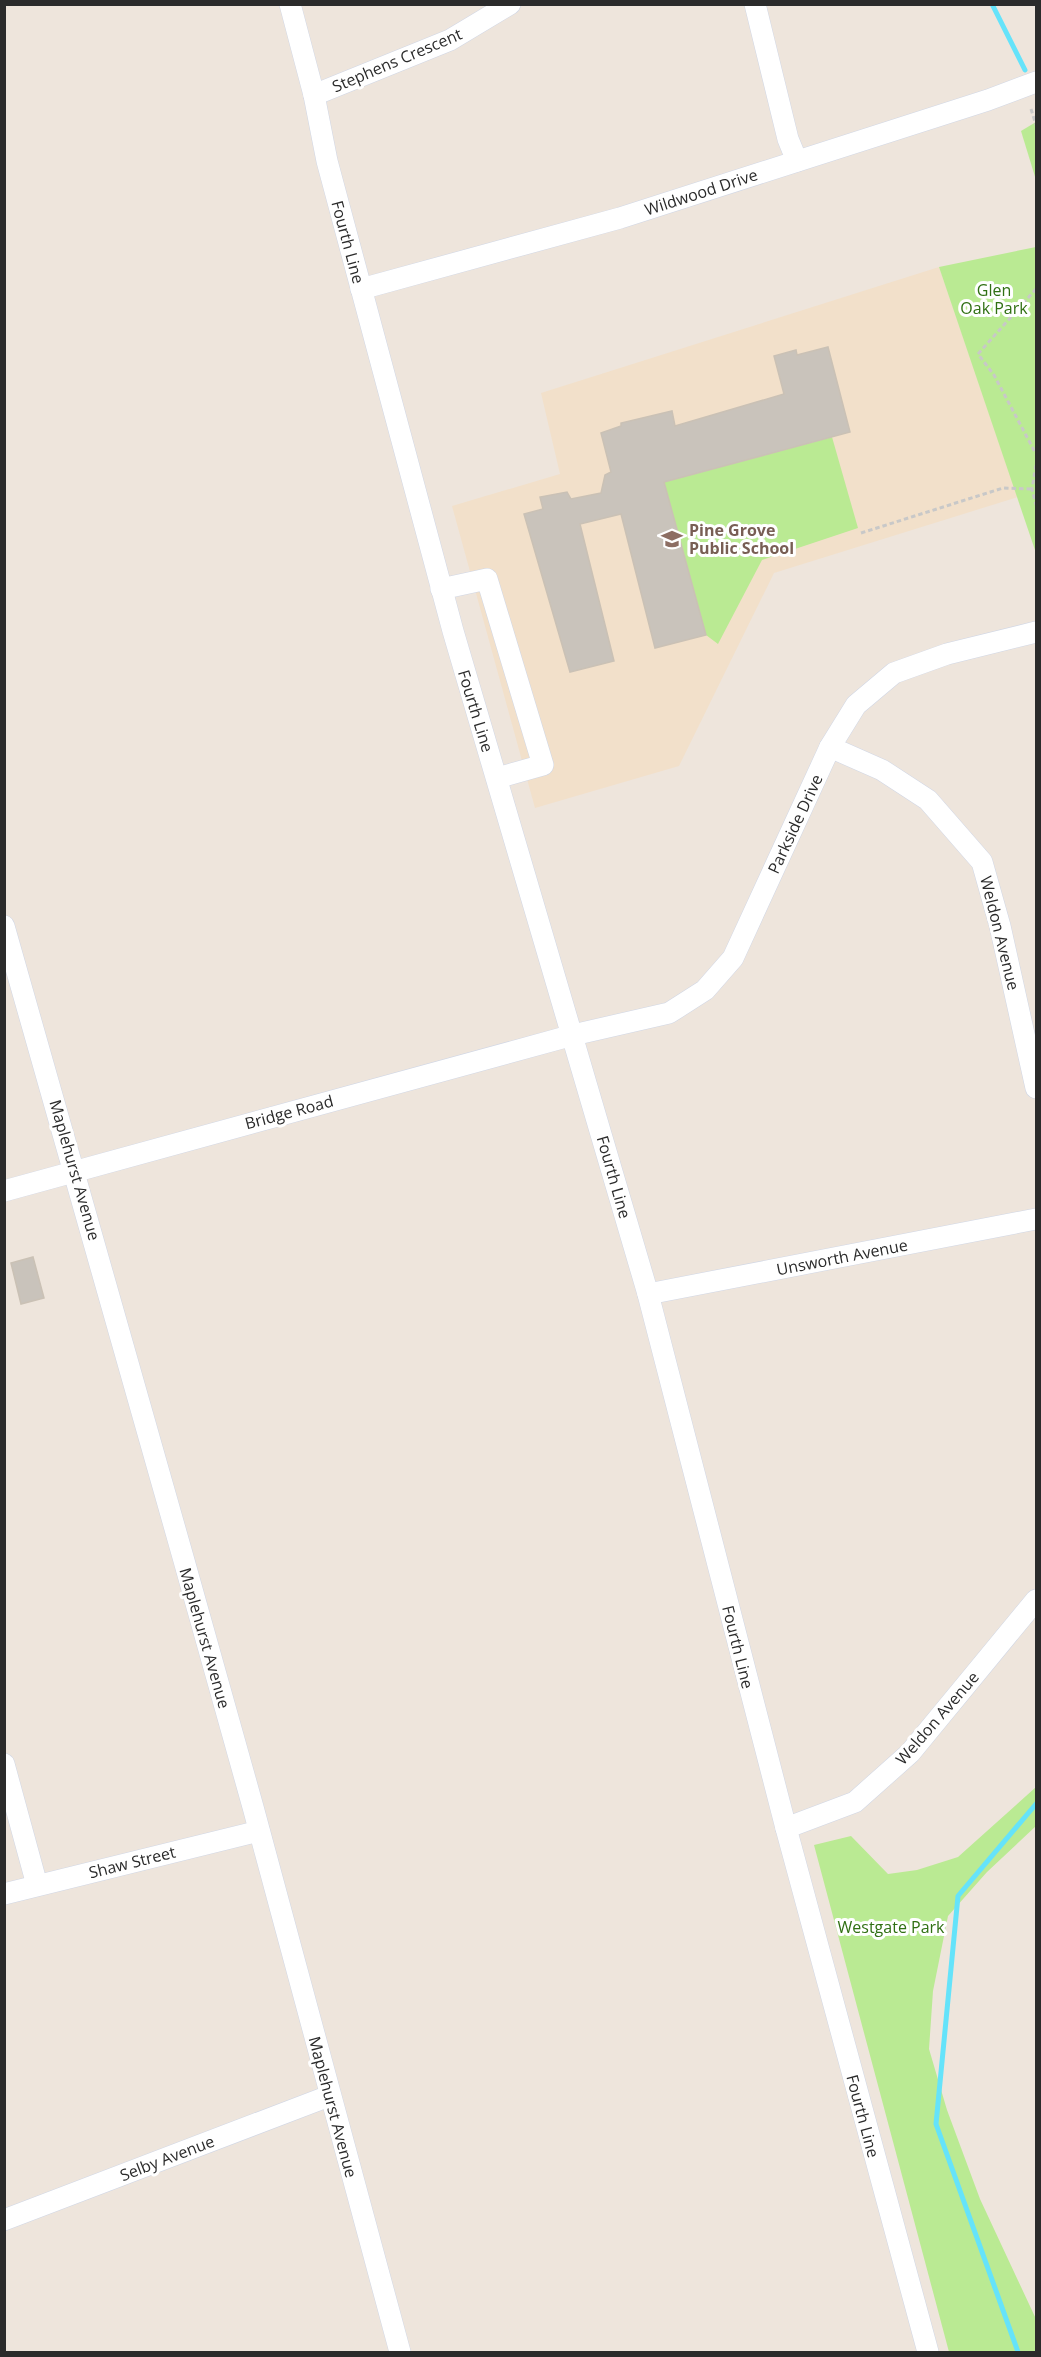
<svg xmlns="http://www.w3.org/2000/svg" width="1041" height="2357" font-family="'Open Sans',sans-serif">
	<rect width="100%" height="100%" fill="#eee5dc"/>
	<path fill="#f2e0ca" d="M939 267 1018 497 774 573 679 766 535 808 452 506 560 474 541 393Z"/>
	<g fill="#baea93">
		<path d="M1036 122V180L1021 131Z"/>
		<path d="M1036 247V553L939 267Z"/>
		<path d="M832 437 858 528 762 560 718 644 706 635 664 482Z"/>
		<path d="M1036 1787V1826L987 1872 948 1916 933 1991 929 2049 947 2110 980 2199 1036 2319V2352H949L814 1845 851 1836 888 1874 917 1870 958 1857Z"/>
	</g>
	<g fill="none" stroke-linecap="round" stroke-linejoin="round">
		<g stroke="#65e3fa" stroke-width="5">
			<path d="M992 4 1025 70"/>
			<path d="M1018 2352 936 2124 958 1896 1036 1804"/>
		</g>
	</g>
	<g fill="#c9c3bb" stroke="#cac1b5" stroke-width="1.5">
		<path d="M828 347 850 432 664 482 706 635 655 648 621 514 580 524 614 661 570 672 524 514 543 509 540 497 567 492 571 499 601 493 605 475 611 472 601 433 621 426V423L672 411 675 426 784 394 774 356 796 350 797 355Z"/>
		<path d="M33 1257 44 1298 21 1304 11 1263Z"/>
	</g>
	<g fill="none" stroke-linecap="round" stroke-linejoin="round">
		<defs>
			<g id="minor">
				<path d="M290 4 314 95 327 161 453 631 648 1294 786 1828 928 2352"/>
				<path d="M755 4 788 139 797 161"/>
				<path d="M314 95 450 40 510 4"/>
				<path d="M361 289 620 218 988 100 1036 82"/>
				<path d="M441 589 487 579 543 765 497 778"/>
				<path d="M830 747 882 770 928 800 982 862 1000 926 1036 1088"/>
				<path d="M4 926C88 1219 171 1513 253 1807 303 1988 350 2171 400 2352"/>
				<path d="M4 1191 573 1035 669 1013 705 990 733 958 830 747 856 705 894 673 947 654 1036 632"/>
				<path d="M648 1294 1036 1219"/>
				<path d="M4 1764 37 1885"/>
				<path d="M786 1828 855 1802 910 1753 1036 1600"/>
				<path d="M4 1894 259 1831"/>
				<path d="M4 2220 329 2096"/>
			</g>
		</defs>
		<use href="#minor" stroke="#d1d7e5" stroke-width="22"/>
		<g stroke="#c8c8c8" stroke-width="3" stroke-dasharray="4.5 3" stroke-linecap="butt">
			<path d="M1031 109 1036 125"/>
			<path d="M1036 289 978 354 994 375 1036 454"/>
			<path d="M1036 465 1032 489 1036 505"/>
			<path d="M861 533 1003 488 1032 489"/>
		</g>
		<use href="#minor" stroke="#fff" stroke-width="21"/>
	</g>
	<defs>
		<symbol id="school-bare" viewBox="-9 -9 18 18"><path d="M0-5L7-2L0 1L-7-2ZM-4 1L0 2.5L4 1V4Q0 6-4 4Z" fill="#8d6e63" stroke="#fff" stroke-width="2.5" paint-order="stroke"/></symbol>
	</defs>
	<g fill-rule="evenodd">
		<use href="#school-bare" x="657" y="524" width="30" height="30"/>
	</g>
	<g text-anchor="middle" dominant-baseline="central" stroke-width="6" stroke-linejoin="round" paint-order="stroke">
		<g font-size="16" fill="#2b2b2b" stroke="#fff">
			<text transform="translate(397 60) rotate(-23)">Stephens Crescent</text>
			<text transform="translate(701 192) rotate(-18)">Wildwood Drive</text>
			<text transform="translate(348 242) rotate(75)">Fourth Line</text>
			<text transform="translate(476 711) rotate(73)">Fourth Line</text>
			<text transform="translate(795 824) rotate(-65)">Parkside Drive</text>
			<text transform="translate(1000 933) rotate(76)">Weldon Avenue</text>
			<text transform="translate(289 1112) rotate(-15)">Bridge Road</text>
			<text transform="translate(75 1170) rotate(74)">Maplehurst Avenue</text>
			<text transform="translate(614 1177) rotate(74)">Fourth Line</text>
			<text transform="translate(842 1257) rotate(-11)">Unsworth Avenue</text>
			<text transform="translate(205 1638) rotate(74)">Maplehurst Avenue</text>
			<text transform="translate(738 1647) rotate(76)">Fourth Line</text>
			<text transform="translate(937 1718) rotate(-49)">Weldon Avenue</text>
			<text transform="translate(132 1862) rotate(-14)">Shaw Street</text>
			<text transform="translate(333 2107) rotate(75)">Maplehurst Avenue</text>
			<text transform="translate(863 2116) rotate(75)">Fourth Line</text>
			<text transform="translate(167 2158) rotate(-21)">Selby Avenue</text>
		</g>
		<g font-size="16" fill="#307013" stroke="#fff">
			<text x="994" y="290">Glen<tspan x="994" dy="18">Oak Park</tspan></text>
			<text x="891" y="1927">Westgate Park</text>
		</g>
		<g font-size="16" font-weight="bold" fill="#785e54" stroke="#fff" text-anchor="start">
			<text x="689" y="530">Pine Grove<tspan x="689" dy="18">Public School</tspan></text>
		</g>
	</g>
	<rect width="1041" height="2357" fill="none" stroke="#2b2b2b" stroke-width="12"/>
</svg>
